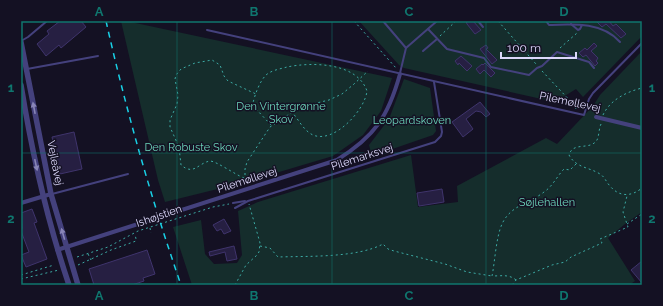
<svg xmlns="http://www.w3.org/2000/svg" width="663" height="306" font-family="Raleway,sans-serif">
	<rect width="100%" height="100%" fill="#141123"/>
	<g fill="#152d2c">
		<path d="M121 21H126L392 78 381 111 363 135 333 156 242 183 165 202 158 180Z"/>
		<path d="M359 21H642V36L583 97 576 89 555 102 404 68 399 65Z"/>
		<path d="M642 51V212L625 224 608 238 635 281 629 285H192L173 227 201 220 205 254 214 264 237 263 242 255 238 211 258 202 411 155 418 207 458 202 457 186 546 138 557 144 593 106 600 95Z"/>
		<path d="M404 79 430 88 436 131 433 135 372 156 369 145 389 119Z"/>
	</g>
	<g fill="#261f42" stroke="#3f346c">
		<path d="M60 21H81L86 27 61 48 59 45 46 56 37 44 49 34 47 31Z"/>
		<path d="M466 21H473L481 30 475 34 467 24Z"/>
		<path d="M596 21H609L613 26 616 24 626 34 621 38 606 24 602 27Z"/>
		<path d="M594 43 597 46 591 51 598 58 596 61 598 63 595 66 586 55 583 57 579 53 585 48 587 50Z"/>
		<path d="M486 45 488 48 486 49 497 60 492 64 480 49Z"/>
		<path d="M461 56 472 66 467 71 459 63 458 65 455 61Z"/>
		<path d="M485 63 495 73 491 77 484 70 480 74 476 69 482 64 483 65Z"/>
		<path d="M480 102 490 114 486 117 481 112 476 111 466 119 473 129 463 137 452 122Z"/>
		<path d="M74 132 82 169 60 174 52 137Z"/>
		<path d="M442 189 444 202 419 206 417 193Z"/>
		<path d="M32 209 37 222 34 223 47 259 26 267 21 255 29 252 21 231 22 228 21 213Z"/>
		<path d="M224 219 231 231 224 234 221 229 217 231 213 225Z"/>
		<path d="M234 246 237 259 227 261 225 252 210 256 209 252Z"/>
		<path d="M147 250 155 274 143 278 144 281 132 285H94L89 269Z"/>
		<path d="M642 261V283L631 270Z"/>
	</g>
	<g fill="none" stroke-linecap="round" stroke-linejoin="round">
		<g stroke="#3caaa4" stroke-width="1" stroke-dasharray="2 3" stroke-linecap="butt">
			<path d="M354 21 396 68"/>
			<path d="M498 21 536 64"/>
			<path d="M440 36 456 21"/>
			<path d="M560 48 577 33"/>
			<path d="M542 71 575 106 576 109"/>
			<path d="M603 115C610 100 626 92 642 88"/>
			<path d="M601 124C599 128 599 136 597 140 590 151 573 141 569 155 576 168 589 167 600 174 605 177 606 182 610 186 619 197 631 197 642 188"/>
			<path d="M271 125 256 109 253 103C255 94 260 81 266 75 272 70 280 69 287 67 311 62 357 62 367 91 365 110 334 144 313 135 304 131 298 119 292 112"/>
			<path d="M244 178C236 175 216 161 210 161 198 163 194 176 181 165L179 147 170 127V120L177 104 178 95 175 79 176 75 181 69 195 63 212 60 220 65 224 76 228 81 256 94"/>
			<path d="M245 185V169L247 162 270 127 300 107 329 100 342 94 354 84 368 71"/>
			<path d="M627 224 642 214"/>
			<path d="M150 228 151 233"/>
			<path d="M260 246 270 248 278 257C307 256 357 258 383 244L388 249 394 251 445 264 467 272 492 276"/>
			<path d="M88 254 91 260"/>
			<path d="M77 257 108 247 138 231 213 207 229 204"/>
			<path d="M78 265 111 250 136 241V239L135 234"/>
			<path d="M21 275 54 265"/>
			<path d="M21 279 59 270"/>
			<path d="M516 280C509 274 501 276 492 276 495 262 496 235 503 222 512 205 530 203 544 192 553 186 557 176 564 169L570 170 576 164"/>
			<path d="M235 285 246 265 256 256 259 252 260 243 249 204"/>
			<path d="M512 285 516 280 552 265 565 262 571 257 602 243 600 239 628 227 623 212 627 196"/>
		</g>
		<g stroke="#44417d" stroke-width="2">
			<path d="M383 21 406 48"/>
			<path d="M478 21 483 27"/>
			<path d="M546 21 549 25C574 24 602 22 620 42"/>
			<path d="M571 24 578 30 580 29 582 25"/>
			<path d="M428 29 447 49 484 58 491 67 529 75 537 68 542 66 557 52 589 62 594 68"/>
			<path d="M207 30 584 115 589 99 593 93 642 43"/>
			<path d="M21 41 28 37 47 21"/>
			<path d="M423 51 437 39"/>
			<path d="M27 69 98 56"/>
			<path d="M400 73 406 48 437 21"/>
			<path d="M52 194 128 174"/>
			<path d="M233 203 245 201"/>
			<path d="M235 208 248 201 435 142 441 136 442 132 434 82"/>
		</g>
		<g stroke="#44417d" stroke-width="4">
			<path d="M596 117 642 128"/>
			<path d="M21 203 51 194"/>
			<path d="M57 250 337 160C375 136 388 117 400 74"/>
		</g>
		<g stroke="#44417d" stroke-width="5.5">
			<path d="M21 42 51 194 78 285"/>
			<path d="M21 85C32 153 47 220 69 285"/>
		</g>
		<path stroke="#19d0e5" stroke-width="1.5" stroke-dasharray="6 5" stroke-linecap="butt" d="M106 21C126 110 151 198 181 285"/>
	</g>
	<defs><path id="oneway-solid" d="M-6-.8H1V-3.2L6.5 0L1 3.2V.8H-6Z"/></defs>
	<g fill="#8885b6">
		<use href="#oneway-solid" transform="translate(34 108) rotate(-101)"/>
		<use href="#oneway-solid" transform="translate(36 165) rotate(78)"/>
		<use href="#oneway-solid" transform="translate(63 234) rotate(-106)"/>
	</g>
	<path fill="none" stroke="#0f766e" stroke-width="1" stroke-opacity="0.55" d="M177 21V285M332 21V285M486 21V285M21 153H642"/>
	<g text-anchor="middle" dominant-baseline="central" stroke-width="3" stroke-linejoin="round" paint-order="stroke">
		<g font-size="11" fill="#dcd8fb" stroke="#141123">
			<text transform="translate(570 102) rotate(12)">Pilemøllevej</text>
			<text transform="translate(362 157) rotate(-18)">Pilemarksvej</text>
			<text transform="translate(55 163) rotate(79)">Vejleåvej</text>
			<text transform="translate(247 180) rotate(-18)">Pilemøllevej</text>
			<text transform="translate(159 216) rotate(-19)">Ishøjstien</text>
		</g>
		<g font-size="11" fill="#6bd3b9" stroke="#141123">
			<text x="281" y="106">Den Vintergrønne<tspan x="281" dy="13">Skov</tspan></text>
			<text x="412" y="120">Leopardskoven</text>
			<text x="191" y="147">Den Robuste Skov</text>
			<text x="547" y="202">Søjlehallen</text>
		</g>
	</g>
	<rect width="663" height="306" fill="none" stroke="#141123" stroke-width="44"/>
	<path d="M501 52v6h75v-6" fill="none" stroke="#dcd8fb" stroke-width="2"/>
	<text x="507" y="52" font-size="12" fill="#dcd8fb" stroke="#141123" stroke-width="3" paint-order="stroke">100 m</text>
	<rect x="22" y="22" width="619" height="262" fill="none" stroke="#0f766e" stroke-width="1.5"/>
	<g font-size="13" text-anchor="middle" font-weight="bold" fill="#0f766e">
		<text x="99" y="16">A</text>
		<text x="254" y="16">B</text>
		<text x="409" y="16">C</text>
		<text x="564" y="16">D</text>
		<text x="11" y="92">1</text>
		<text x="652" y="92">1</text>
		<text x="11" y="223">2</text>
		<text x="652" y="223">2</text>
		<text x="99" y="300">A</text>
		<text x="254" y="300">B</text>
		<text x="409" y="300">C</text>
		<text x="564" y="300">D</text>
	</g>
</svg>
